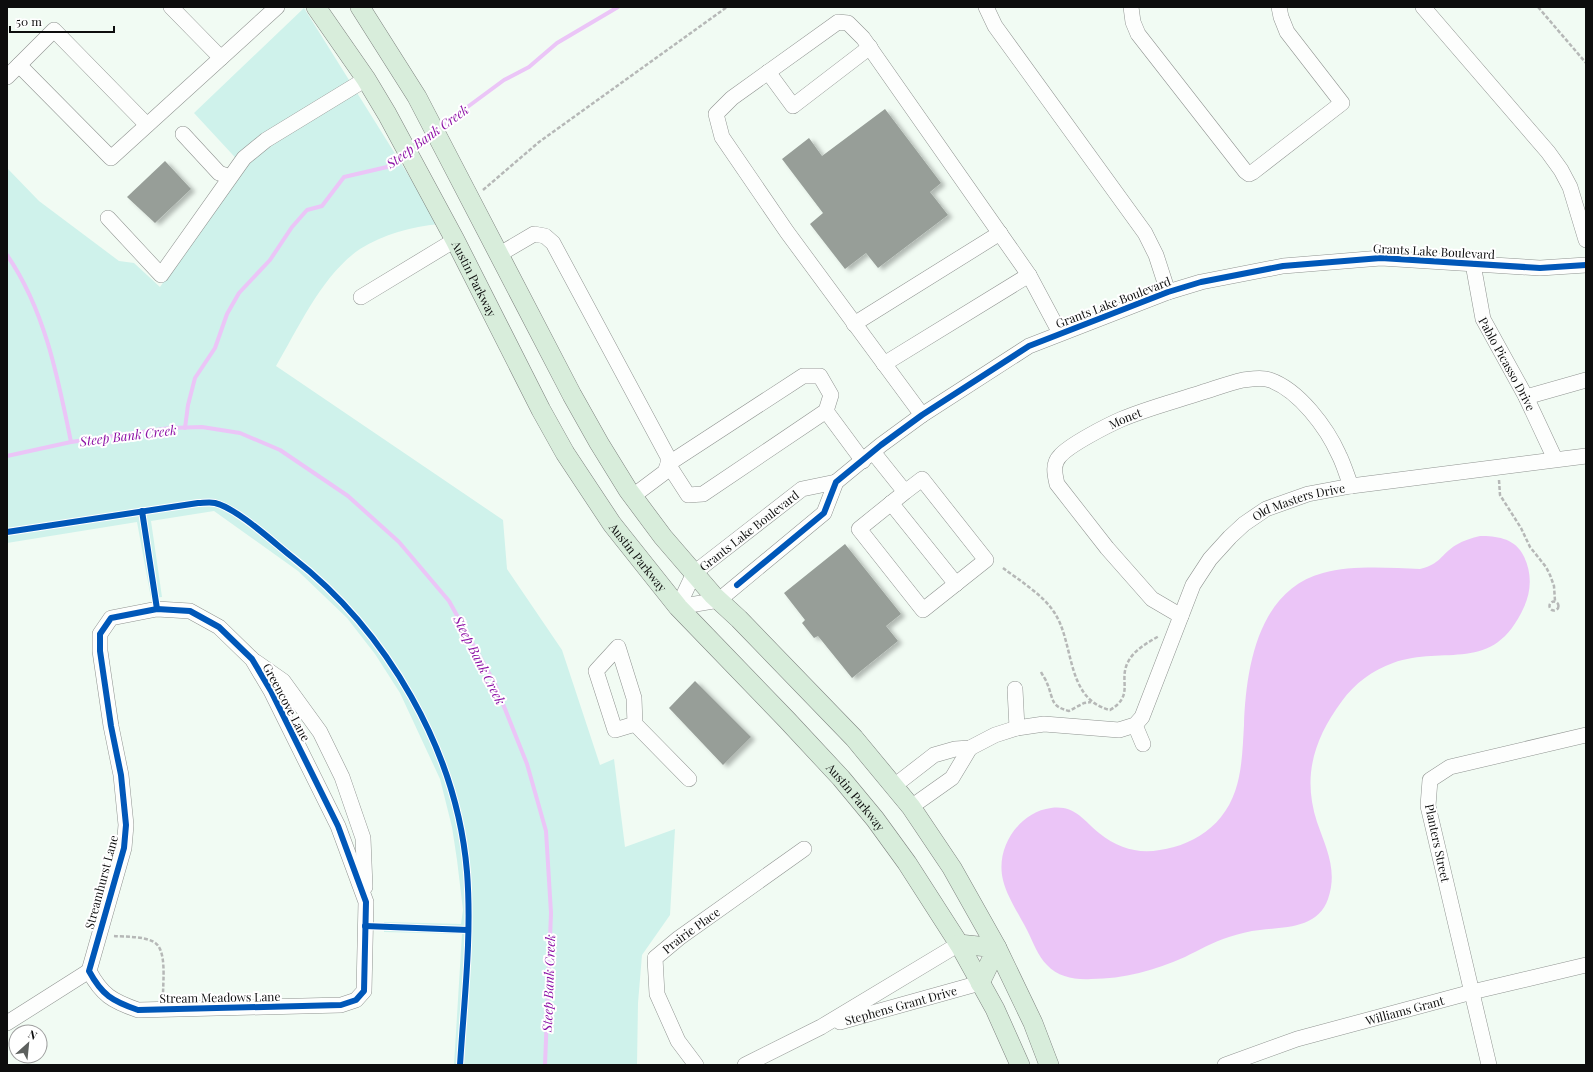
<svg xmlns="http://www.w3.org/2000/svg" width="1593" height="1072" font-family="'Playfair Display',serif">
	<defs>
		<filter id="shadow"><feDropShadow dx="4.5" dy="2.5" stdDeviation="2" flood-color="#0004"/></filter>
	</defs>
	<rect width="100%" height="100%" fill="#f1fbf3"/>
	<path fill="#cff2eb" d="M304 8 439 224C411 227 384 234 360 249 322 275 299 327 276 366L503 520 507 569 562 650 600 765 614 759 625 847 675 829 670 915 642 955 638 1003 637 1065H454L462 934 384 932V922L461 924 463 910 457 860 452 827 440 779 400 693 375 654 347 618 298 571 214 511 151 521 162 597 151 598 137 522 7 543V168L39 201 119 261 134 263 160 287 244 167 194 113Z"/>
	<path fill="#ebc5f7" d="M1480 536C1496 536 1513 538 1522 553 1532 570 1532 590 1524 607 1493 676 1445 644 1393 663 1373 670 1354 684 1342 701 1314 739 1302 776 1317 822 1326 848 1338 870 1328 899 1318 928 1286 927 1260 930 1249 931 1239 934 1229 937 1213 942 1199 950 1185 957 1155 970 1124 979 1091 979 1075 980 1058 977 1047 965 1038 956 1033 942 1027 930 1019 914 1007 897 1003 880 995 848 1019 812 1051 808 1075 805 1083 820 1099 833 1123 852 1145 855 1174 847 1192 842 1209 832 1221 817 1242 791 1242 758 1244 725 1246 668 1258 590 1323 573 1352 565 1390 568 1420 569 1441 564 1440 555 1456 545 1464 540 1472 538 1480 536Z"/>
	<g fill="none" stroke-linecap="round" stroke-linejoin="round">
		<g stroke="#ebc5f7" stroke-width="4">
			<path d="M439 128 504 80 529 67 557 43 618 7"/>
			<path d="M411 148 430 135"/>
			<path d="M7 255C45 310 58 378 71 442"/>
			<path d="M185 428 188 405 195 378 215 348 227 314 239 293 270 260 292 227 307 210 322 206 344 177 387 167 403 155"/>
			<path d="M7 456 71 442 170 428 202 427 240 433 280 450 348 496 399 542 449 601 495 684 527 764 546 831 551 913 545 1065"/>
		</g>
	</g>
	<g fill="#979e98" filter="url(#shadow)">
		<path d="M885 109 941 183 930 192 948 215 878 268 866 253 845 269 810 224 823 213 782 159 809 138 822 156Z"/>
		<path d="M165 161 191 189 155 223 127 197Z"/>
		<path d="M845 544 901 614 886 626 898 641 852 678 818 636 814 638 802 623 805 620 784 593Z"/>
		<path d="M695 681 751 737 723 765 669 708Z"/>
	</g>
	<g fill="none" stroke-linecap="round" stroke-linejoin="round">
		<defs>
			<g id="minor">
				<path d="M171 7 221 58"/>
				<path d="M986 7 995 26 1145 233 1156 255 1168 292"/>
				<path d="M1131 7 1133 22 1138 34 1245 171 1249 174 1253 172 1342 103 1287 32 1281 17 1279 7"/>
				<path d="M1423 7 1548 152 1561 170 1570 187 1586 240"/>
				<path d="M19 65 111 158 277 7"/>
				<path d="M768 72 793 106 870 47"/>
				<path d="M7 77 54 30 147 125"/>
				<path d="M183 134 219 173 230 177"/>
				<path d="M108 218 161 275 244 158 266 140 366 79"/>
				<path d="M500 254 534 234 545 236 553 243 668 457V464L665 472 633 496"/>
				<path id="s1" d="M1473 264 1483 319 1526 397 1555 459"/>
				<path d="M361 297 455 240"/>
				<path d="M854 324 1000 233"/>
				<path d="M884 364 1029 275"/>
				<path d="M803 376H820L831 395 826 411 703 494 688 495 668 464Z"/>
				<path d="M1526 397 1586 380"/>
				<path d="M826 411 863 461"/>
				<path d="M922 415 787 232 722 137 716 114 732 98 838 22 848 23 863 38 1029 275 1060 333"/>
				<path d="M873 452 905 492 922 479 986 560 923 610 859 529 905 492"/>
				<path d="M891 503 956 584"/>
				<path d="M678 607 719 600 824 513 836 482 881 445 922 415 1029 346 1168 292 1201 282 1283 266 1381 258 1540 268 1586 265"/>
				<path id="s2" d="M678 607 694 573 802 489 836 482"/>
				<path d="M157 609 190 611 219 627 252 659 271 691 338 826 366 902 364 991 356 1000 341 1005 138 1010C112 1001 102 995 89 971L124 848 126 825 121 775 111 726 100 651V634L111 618Z"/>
				<path id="s3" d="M1181 616 1152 599 1107 548 1057 484C1055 475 1052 464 1060 456 1069 445 1108 425 1122 419 1148 408 1176 401 1203 392 1216 388 1230 383 1243 380 1252 379 1262 377 1270 380 1299 390 1327 428 1339 455 1344 465 1347 476 1351 486"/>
				<path d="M256 662 283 681 320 732 342 777 363 838 365 887"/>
				<path d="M1015 689 1017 728"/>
				<path d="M635 724 634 698 618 647 596 671 615 730 635 724 689 779"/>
				<path d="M1135 725 1143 744"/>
				<path id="s4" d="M894 786 934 755 955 749 970 748 995 735 1017 728 1044 724 1119 730 1135 725 1142 717 1193 585 1210 559 1230 537 1244 524 1266 509 1308 494 1351 486 1586 456"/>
				<path d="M911 807 952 778 970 748"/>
				<path id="s5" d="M840 1022 980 983"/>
				<path d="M7 1023 89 971"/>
				<path id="s6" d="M696 1065 678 1041 657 994 655 958 679 938 804 849"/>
				<path d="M745 1065 821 1027 959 944"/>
				<path id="s7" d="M1225 1065 1297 1039 1472 992 1586 965"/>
				<path d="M1489 1065 1428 806 1430 780 1450 767 1586 735"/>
			</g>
			<g id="major">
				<path id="s8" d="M316 7 366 79 387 114 455 240 541 410 565 453 612 524 678 607 787 720 841 778 875 819 907 863 959 944 995 1009 1020 1065"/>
				<path d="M360 7 417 97 572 395 599 443 628 490 663 537 713 595 739 619 854 738 911 807 952 868 997 948 1033 1023 1049 1065"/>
				<path d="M959 944 997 948 980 983"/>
			</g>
		</defs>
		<use href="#minor" stroke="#909491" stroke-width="16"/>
		<use href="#major" stroke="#7d817e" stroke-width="20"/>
		<g stroke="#b6b8b7" stroke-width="2.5" stroke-dasharray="4 2" stroke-linecap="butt">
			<path d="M1538 7 1586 63"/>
			<path d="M483 190 539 142 727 7"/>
			<path d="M1499 480 1500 495 1521 528 1530 547 1546 567 1550 575 1554 586 1555 601"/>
			<path d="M1003 568C1019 580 1043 595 1054 612 1075 643 1065 699 1110 710 1135 695 1118 681 1128 662 1134 650 1147 643 1159 636"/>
			<circle cx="1554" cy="606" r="4.5"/>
			<path d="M1041 672C1043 676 1046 680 1047 683 1054 700 1050 706 1069 711L1084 703 1091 702"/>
			<path d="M114 936C126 937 143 936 154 942 167 949 163 981 163 995"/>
		</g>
		<use href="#minor" stroke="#fdfefd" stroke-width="15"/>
		<use href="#major" stroke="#d8eddb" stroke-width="19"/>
		<defs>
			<g id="cycleway">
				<path d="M142 511 157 609"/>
				<path d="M7 532 198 503C203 503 210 502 215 503 238 509 273 542 292 557 387 631 457 751 467 872 472 936 464 1001 460 1065"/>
				<path d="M737 585 824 513 836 482 881 445 922 415 1029 346 1168 292 1201 282 1283 266 1381 258 1540 268 1586 265"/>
				<path d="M157 609 190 611 219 627 252 659 271 691 338 826 366 902 364 991 356 1000 341 1005 138 1010C112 1001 102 995 89 971L124 848 126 825 121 775 111 726 100 651V634L111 618Z"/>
				<path d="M365 926 468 930"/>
			</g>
		</defs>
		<use href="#cycleway" stroke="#fff" stroke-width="8"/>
		<use href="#cycleway" stroke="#0057b8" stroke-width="6"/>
	</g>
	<g text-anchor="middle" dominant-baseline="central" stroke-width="4" stroke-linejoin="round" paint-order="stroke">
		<g font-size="12" fill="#0d0d0d" stroke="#fff">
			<text transform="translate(1434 251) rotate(3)">Grants Lake Boulevard</text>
			<text stroke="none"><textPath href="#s8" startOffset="315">Austin Parkway</textPath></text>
			<text transform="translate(1113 302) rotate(-21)">Grants Lake Boulevard</text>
			<text stroke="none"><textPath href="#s1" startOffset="107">Pablo Picasso Drive</textPath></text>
			<text stroke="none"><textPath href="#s3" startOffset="288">Monet</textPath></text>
			<text stroke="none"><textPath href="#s4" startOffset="550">Old Masters Drive</textPath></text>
			<text stroke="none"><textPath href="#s2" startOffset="107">Grants Lake Boulevard</textPath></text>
			<text stroke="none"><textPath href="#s8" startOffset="639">Austin Parkway</textPath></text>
			<text transform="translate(287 702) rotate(62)">Greencove Lane</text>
			<text stroke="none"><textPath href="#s8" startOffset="963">Austin Parkway</textPath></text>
			<text transform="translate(1438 843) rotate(78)">Planters Street</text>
			<text transform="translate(101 882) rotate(-75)">Streamhurst Lane</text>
			<text stroke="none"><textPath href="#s6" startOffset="163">Prairie Place</textPath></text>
			<text transform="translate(220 997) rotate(-1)">Stream Meadows Lane</text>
			<text stroke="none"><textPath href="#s5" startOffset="63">Stephens Grant Drive</textPath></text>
			<text stroke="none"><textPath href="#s7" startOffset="188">Williams Grant</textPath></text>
		</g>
		<g font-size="13" font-style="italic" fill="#8c10a5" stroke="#fff">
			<text transform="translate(427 136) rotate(-36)">Steep Bank Creek</text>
			<text transform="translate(128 435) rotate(-7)">Steep Bank Creek</text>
			<text transform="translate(480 660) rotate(63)">Steep Bank Creek</text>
			<text transform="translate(548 983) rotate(-88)">Steep Bank Creek</text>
		</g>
	</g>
	<rect width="1593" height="1072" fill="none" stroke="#0d0d0d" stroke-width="16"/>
	<g transform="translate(28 1044) rotate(27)"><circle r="19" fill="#ffffff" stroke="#9e9e9e"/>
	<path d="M0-3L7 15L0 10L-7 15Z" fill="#5d605e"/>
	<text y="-6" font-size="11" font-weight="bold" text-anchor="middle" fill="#0d0d0d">N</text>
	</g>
	<path d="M10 26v6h104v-6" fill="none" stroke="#0d0d0d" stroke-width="2"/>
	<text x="16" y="26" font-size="12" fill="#0d0d0d" stroke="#ffffff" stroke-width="3" paint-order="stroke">50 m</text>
</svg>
